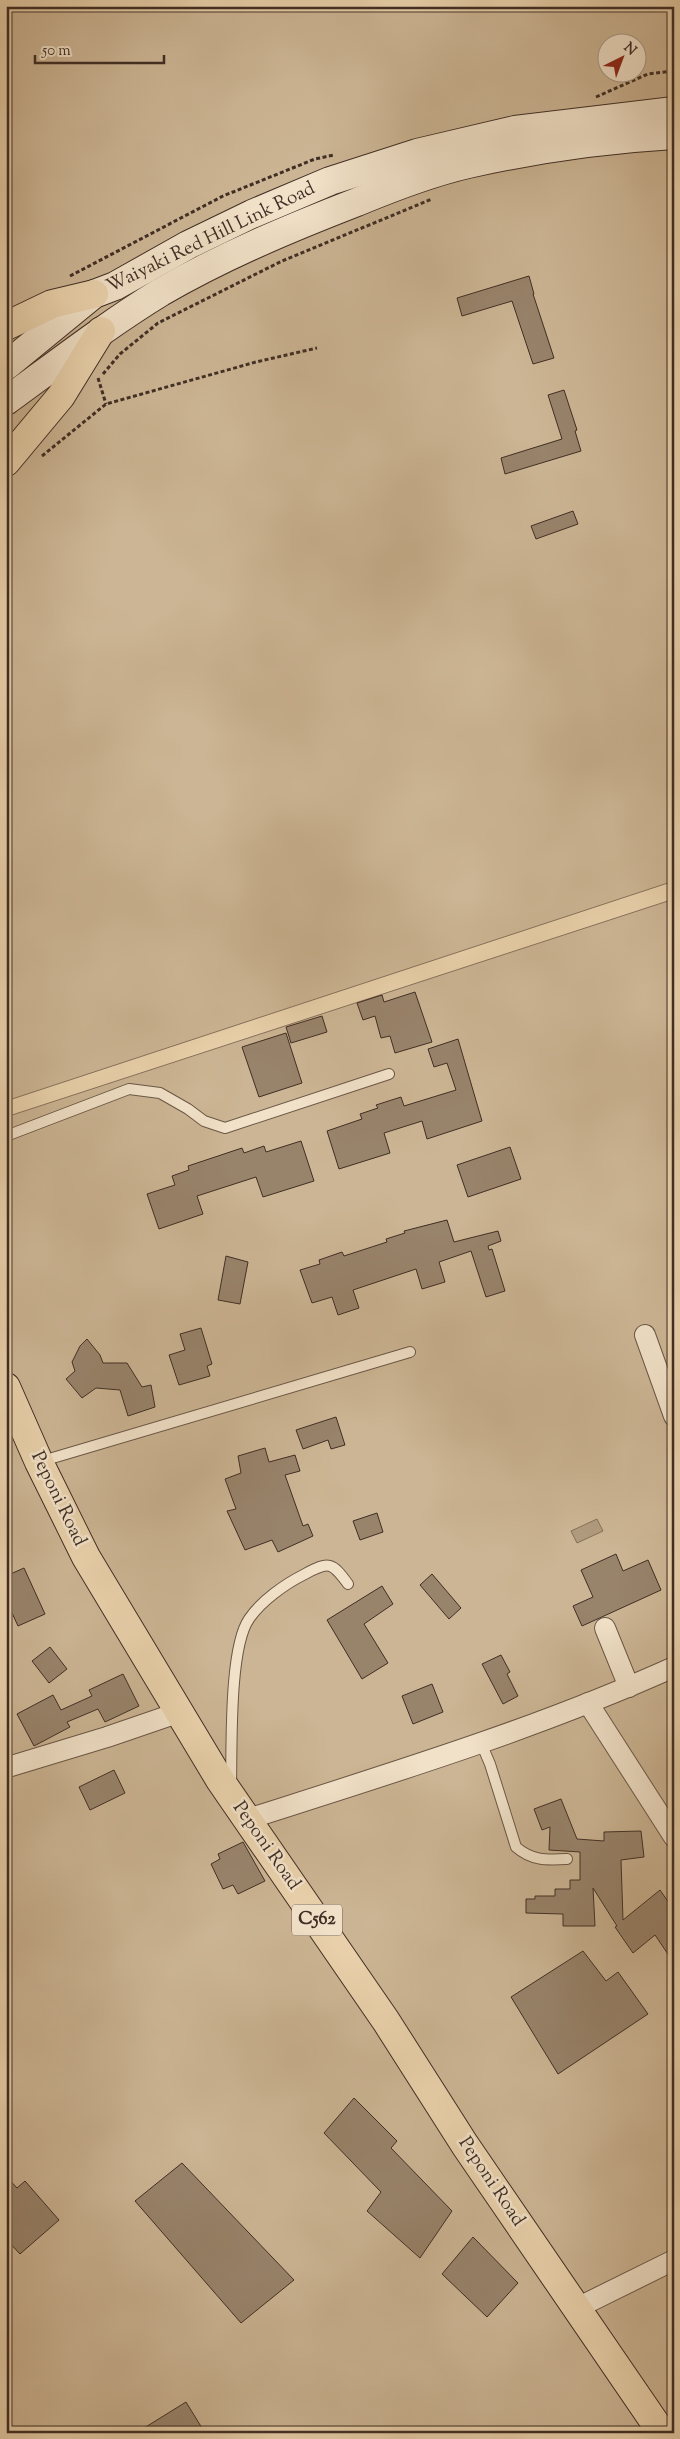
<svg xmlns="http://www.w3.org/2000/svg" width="680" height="2439" font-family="'Sorts Mill Goudy',serif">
	<rect width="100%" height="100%" fill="#e9d1ab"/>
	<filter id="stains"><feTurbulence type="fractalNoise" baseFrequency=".004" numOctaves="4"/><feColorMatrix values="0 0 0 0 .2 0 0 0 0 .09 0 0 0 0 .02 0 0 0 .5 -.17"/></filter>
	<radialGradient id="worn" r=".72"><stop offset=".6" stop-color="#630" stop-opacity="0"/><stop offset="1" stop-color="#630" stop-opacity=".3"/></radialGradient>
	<g fill="#ccb594" stroke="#86725c" fill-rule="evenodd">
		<path d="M6 6H674V881L6 1101ZM608 42H638V72H608Z"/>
		<path d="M674 899V2433H6V1117Z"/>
	</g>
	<path fill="#b09a7d" stroke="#836f5a" d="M597 1519 603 1531 577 1543 571 1531Z"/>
	<g fill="#98836b" stroke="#402e25">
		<path d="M529 276 534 294H533L554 358 533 364 512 301 462 316 457 298Z"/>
		<path d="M564 390 577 430 575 431 581 451 505 474 501 458 562 439 548 395Z"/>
		<path d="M573 511 578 524 536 539 531 526Z"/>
		<path d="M415 992 432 1042 395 1053 390 1036 381 1038 375 1016 363 1020 357 1003 382 995 384 1002Z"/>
		<path d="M322 1016 327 1032 291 1043 286 1027Z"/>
		<path d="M286 1033 302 1083 259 1097 242 1047Z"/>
		<path d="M458 1039 482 1121 427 1139 422 1121 384 1133 390 1153 339 1169 327 1131 362 1119 360 1114 378 1108 376 1105 401 1097 404 1106 456 1090 447 1063 434 1067 428 1049Z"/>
		<path d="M301 1141 314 1181 263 1197 256 1177 197 1196 203 1214 159 1229 147 1194 175 1185 172 1176 189 1170 188 1166 242 1148 244 1153 264 1146 266 1152Z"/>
		<path d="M510 1147 521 1179 468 1197 457 1165Z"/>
		<path d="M447 1220 454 1242 498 1231 501 1241 488 1246 489 1250 492 1249 505 1291 486 1297 471 1251 439 1262 445 1282 422 1289 416 1269 353 1290 359 1308 338 1315 332 1297 312 1303 300 1270 320 1264 319 1260 342 1252 344 1256 387 1242 386 1239 405 1233 404 1231Z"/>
		<path d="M226 1256 248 1262 240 1304 218 1300Z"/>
		<path d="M201 1328 212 1364 207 1366 210 1376 179 1385 169 1355 185 1350 180 1334Z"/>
		<path d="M87 1339 100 1355 103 1363H127L142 1387 151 1385 155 1407 128 1416 120 1390 96 1388 82 1398 66 1379 75 1371 72 1362 80 1346Z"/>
		<path d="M336 1417 345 1445 331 1449 328 1440 303 1449 296 1430Z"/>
		<path d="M265 1448 269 1462 295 1455 300 1471 285 1475 303 1526 308 1524 313 1536 278 1552 272 1540 245 1550 227 1511 236 1509 225 1479 241 1473 238 1456Z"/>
		<path d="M377 1513 383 1532 360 1540 353 1521Z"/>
		<path d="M616 1554 623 1571 648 1560 661 1590 582 1626 573 1606 593 1597 581 1570Z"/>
		<path d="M24 1568 45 1614 18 1626 6 1600V1576Z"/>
		<path d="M432 1574 461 1608 449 1619 420 1585Z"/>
		<path d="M382 1586 393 1604 364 1624 388 1663 362 1679 327 1620Z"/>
		<path d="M50 1647 67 1669 49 1683 32 1661Z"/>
		<path d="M501 1655 510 1672 507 1674 518 1696 503 1704 482 1664Z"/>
		<path d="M123 1674 139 1706 105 1722 98 1709 67 1722 70 1727 34 1746 17 1714 53 1695 61 1710 92 1696 89 1690Z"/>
		<path d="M432 1684 443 1712 413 1724 402 1696Z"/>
		<path d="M114 1770 125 1793 90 1810 79 1787Z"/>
		<path d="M561 1799 577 1839 604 1841V1832L641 1831 644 1857 621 1860 623 1920 660 1890 674 1910V1963L655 1935 633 1953 615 1927 617 1926 593 1888 595 1926H563V1914L526 1913V1899H535V1896H555V1889H570V1880H580V1852L549 1850 550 1827 542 1830 534 1809Z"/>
		<path d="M243 1842 265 1881 238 1894 233 1885 223 1889 211 1864 220 1859 218 1854Z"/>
		<path d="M583 1951 606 1981 618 1972 648 2014 558 2074 511 1997Z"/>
		<path d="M354 2098 397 2141 391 2148 452 2211 420 2258 367 2211 381 2192 324 2133Z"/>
		<path d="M182 2163 294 2280 241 2323 135 2201Z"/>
		<path d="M6 2176 17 2188 25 2181 59 2220 20 2254 6 2239Z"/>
		<path d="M473 2237 518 2283 487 2317 442 2274Z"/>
		<path d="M186 2402 205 2433H136Z"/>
	</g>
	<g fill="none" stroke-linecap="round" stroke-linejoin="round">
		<defs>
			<g id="service">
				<path d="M6 1136 129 1089 160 1093 188 1109 204 1121 225 1128 389 1074"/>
				<path d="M39 1462 410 1352"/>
				<path d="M481 1743 490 1764 516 1847C532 1861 547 1860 567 1859"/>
				<path d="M231 1785C232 1746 229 1648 249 1619 261 1601 285 1584 305 1574 329 1561 332 1562 348 1584"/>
			</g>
			<g id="minor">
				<path d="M645 1335 674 1416"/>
				<path d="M605 1628 629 1687"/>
				<path d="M588 1703 674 1837"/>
				<path d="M8 1767 107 1737 180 1712"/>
				<path d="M248 1819C392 1773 536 1729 674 1667"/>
				<path d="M577 2308 674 2260"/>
			</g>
			<g id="secondary">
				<path d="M6 366 94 294 115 286 188 245 252 214 330 181 417 153 515 130 674 111"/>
				<path d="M6 401C57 364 107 325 161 292 223 256 290 228 357 202 393 187 429 173 468 164 535 149 605 139 674 135"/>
			</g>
			<g id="primary">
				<path d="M6 326 52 304 94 294"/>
				<path d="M6 462 61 396 101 331"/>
				<path d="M6 1387 39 1462 86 1557 220 1780 386 2021 465 2145 662 2433"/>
			</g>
		</defs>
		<use href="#service" stroke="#6a5746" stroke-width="12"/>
		<use href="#minor" stroke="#6a5746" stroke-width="22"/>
		<use href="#secondary" stroke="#402e25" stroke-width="30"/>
		<use href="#primary" stroke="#402e25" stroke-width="30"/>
		<g stroke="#402e25" stroke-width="3" stroke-dasharray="4 2.5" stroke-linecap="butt">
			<path d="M596 97 648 74 674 71"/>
			<path d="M70 276 223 196 315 159 334 155"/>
			<path d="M103 374 120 354 158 323 282 261 432 199"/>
			<path d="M98 378 106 404"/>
			<path d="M42 456 106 404 256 362 317 348"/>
		</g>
		<use href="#service" stroke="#f1e1c8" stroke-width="10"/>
		<use href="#minor" stroke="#f1e1c8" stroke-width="20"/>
		<use href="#secondary" stroke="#f1e1c8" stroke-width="28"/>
		<use href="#primary" stroke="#e9d1ab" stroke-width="28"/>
	</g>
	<g text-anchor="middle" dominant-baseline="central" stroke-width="5" stroke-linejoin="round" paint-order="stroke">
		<rect fill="#f1e1c8" stroke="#756456" stroke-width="1" x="292" y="1904.5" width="50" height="31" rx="4"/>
		<g font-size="18" font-weight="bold" fill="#402e25">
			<text x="317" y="1920">C562</text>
		</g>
		<g font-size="19" fill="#402e25" stroke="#f1e1c8">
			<text transform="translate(211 238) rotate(-26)">Waiyaki Red Hill Link Road</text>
			<text transform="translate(58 1499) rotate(64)">Peponi Road</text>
			<text transform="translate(266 1846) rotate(55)">Peponi Road</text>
			<text transform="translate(491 2182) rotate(56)">Peponi Road</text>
		</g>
	</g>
	<rect width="680" height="2439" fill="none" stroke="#e9d1ab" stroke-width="25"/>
	<rect x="8" y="8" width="665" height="2424" fill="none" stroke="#402e25" stroke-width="2.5"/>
	<rect x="12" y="12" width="655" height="2414" fill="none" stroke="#402e25"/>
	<g transform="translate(622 58) rotate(42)"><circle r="24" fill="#f1e1c8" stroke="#aa9987"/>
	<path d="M0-4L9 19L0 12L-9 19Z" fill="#8f2418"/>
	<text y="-8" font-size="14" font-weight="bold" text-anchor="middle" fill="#402e25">N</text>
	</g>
	<path d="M35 55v8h129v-8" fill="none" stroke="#402e25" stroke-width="2.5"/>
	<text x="42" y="55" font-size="15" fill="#402e25" stroke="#f1e1c8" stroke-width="4" paint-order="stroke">50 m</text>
	<rect width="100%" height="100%" filter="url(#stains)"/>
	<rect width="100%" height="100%" fill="url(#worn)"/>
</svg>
